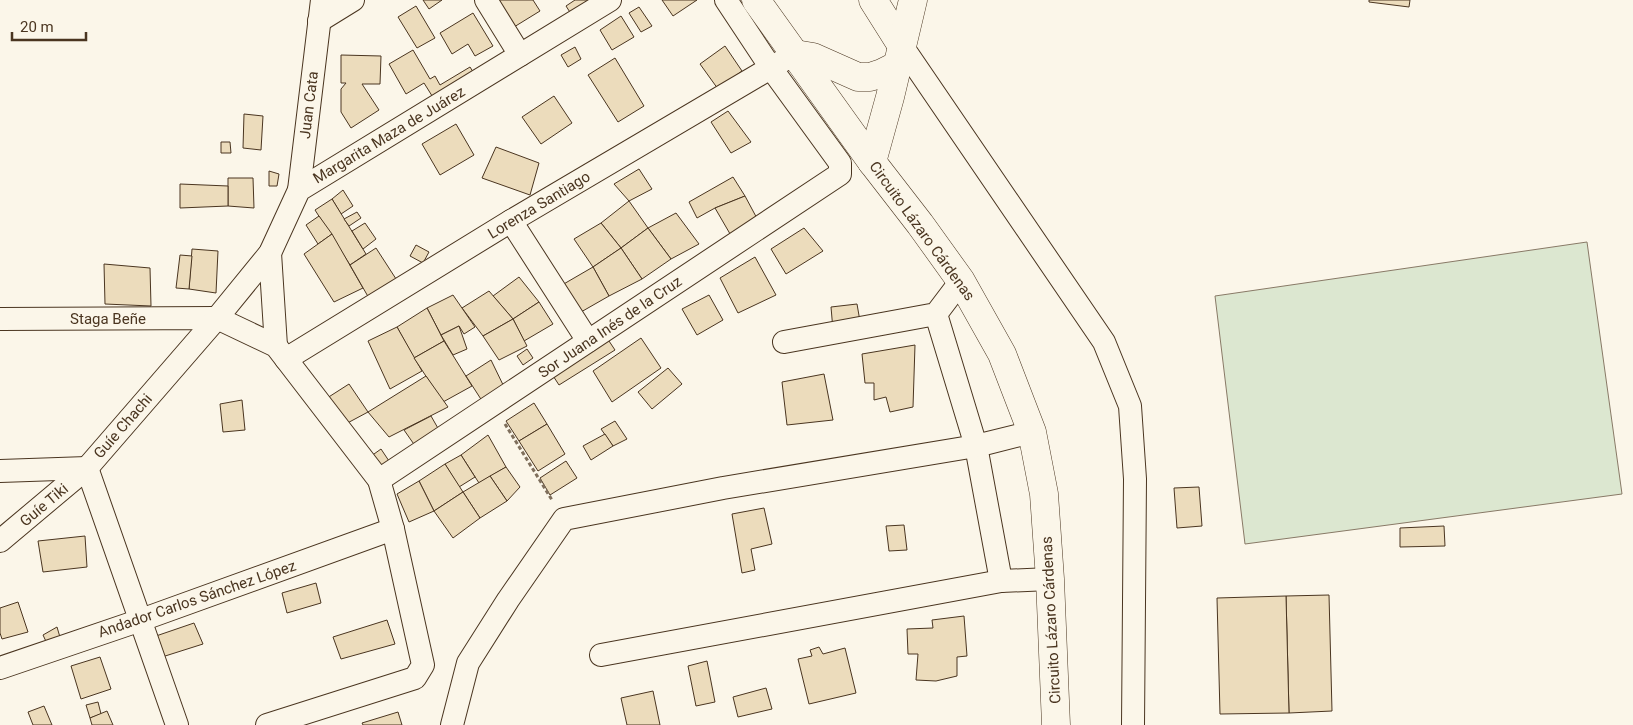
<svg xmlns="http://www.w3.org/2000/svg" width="1633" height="725" font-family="Roboto,sans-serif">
	<rect width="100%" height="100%" fill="#fbf6e9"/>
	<path fill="#dce7d0" stroke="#887966" d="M1587 242 1622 494 1245 544 1215 296Z"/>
	<g fill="#ecdcbc" stroke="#4a3520">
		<path d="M423 0H442L429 9Z"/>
		<path d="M498 0H533L540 11 514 27Z"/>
		<path d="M575 0H600L573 17 566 6Z"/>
		<path d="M662 0H697L673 16Z"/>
		<path d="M1369 0H1410L1409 7 1369 2Z"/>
		<path d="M416 6 435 38 417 48 398 17Z"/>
		<path d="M639 7 652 26 641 32 629 13Z"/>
		<path d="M473 13 493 46 475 56 468 44 452 54 440 33Z"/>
		<path d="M621 16 634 37 612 50 600 30Z"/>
		<path d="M725 46 742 71 718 89 700 64Z"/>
		<path d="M575 47 581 59 568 67 561 55Z"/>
		<path d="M413 50 430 79 435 76 440 85 470 67 477 78 434 99 424 83 406 94 389 64Z"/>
		<path d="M341 55 381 56 380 84H362L379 110 351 128 341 112V89L346 83H341Z"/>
		<path d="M615 58 644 106 618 122 588 75Z"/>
		<path d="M554 96 572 123 541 144 522 117Z"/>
		<path d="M728 111 751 142 731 153 711 122Z"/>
		<path d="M244 114 263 116 261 150 243 148Z"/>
		<path d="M456 124 474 155 440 175 422 144Z"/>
		<path d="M221 142H230L231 153H221Z"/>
		<path d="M496 147 539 163 530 195 482 178Z"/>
		<path d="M639 169 652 189 629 201 614 184Z"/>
		<path d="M269 171 279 174 277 186H269Z"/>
		<path d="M733 177 745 196 715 208 697 218 689 202Z"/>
		<path d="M228 178H253L254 208 228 206Z"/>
		<path d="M180 184 228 186V206L180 208Z"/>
		<path d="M343 190 353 206 341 214 332 199Z"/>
		<path d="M745 196 760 224 733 239 715 208Z"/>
		<path d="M332 199 366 254 350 265 315 210Z"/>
		<path d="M629 201 648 228 621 248 601 223Z"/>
		<path d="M357 212 361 218 349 226 344 219Z"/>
		<path d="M676 213 699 244 671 259 648 228Z"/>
		<path d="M319 216 332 234 318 244 306 225Z"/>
		<path d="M365 223 376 239 363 249 352 231Z"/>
		<path d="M601 223 621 248 593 267 574 239Z"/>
		<path d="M648 228 671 259 642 279 621 248Z"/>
		<path d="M804 228 823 251 786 274 771 249Z"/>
		<path d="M332 234 363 288 334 302 304 254Z"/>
		<path d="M416 245 429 252 423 263 410 256Z"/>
		<path d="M376 248 398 282 370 300 350 265Z"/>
		<path d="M621 248 642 279 609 296 593 267Z"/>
		<path d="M192 249 218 251 216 293 189 289Z"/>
		<path d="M180 255 192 256 189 289 176 288Z"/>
		<path d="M755 257 776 295 738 313 720 278Z"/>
		<path d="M104 264 150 268 151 306 105 304Z"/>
		<path d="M593 267 609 296 581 312 562 285Z"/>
		<path d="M519 277 539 302 513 319 493 296Z"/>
		<path d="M489 291 513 319 483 336 462 308Z"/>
		<path d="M453 295 475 327 464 334 459 326 441 335 427 308Z"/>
		<path d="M709 295 723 320 697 335 682 309Z"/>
		<path d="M539 302 553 324 524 341 513 319Z"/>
		<path d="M857 304 861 327 833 330 831 307Z"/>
		<path d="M427 308 444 341 414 358 397 327Z"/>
		<path d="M513 319 527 346 499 360 483 336Z"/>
		<path d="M459 326 467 349 453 355 441 335Z"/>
		<path d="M397 327 422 371 390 389 368 341Z"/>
		<path d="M603 332 615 350 559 385 548 368Z"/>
		<path d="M641 338 661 368 612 402 593 371Z"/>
		<path d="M444 341 472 386 443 402 414 358Z"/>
		<path d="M915 345 913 407 890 412 886 397 874 400V383H865L862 354Z"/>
		<path d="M527 349 533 358 523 365 517 356Z"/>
		<path d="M491 360 507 393 486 407 466 376Z"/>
		<path d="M668 368 682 384 652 409 638 392Z"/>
		<path d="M824 374 833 420 787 425 782 382Z"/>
		<path d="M426 376 448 407 389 437 368 412Z"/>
		<path d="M349 384 368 412 340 427 324 400Z"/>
		<path d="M242 400 245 430 223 432 220 404Z"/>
		<path d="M534 403 547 424 519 441 506 421Z"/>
		<path d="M431 416 443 437 418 450 404 430Z"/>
		<path d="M615 421 627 439 613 446 601 429Z"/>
		<path d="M547 424 565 454 538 471 519 441Z"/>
		<path d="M605 434 613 446 591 460 583 446Z"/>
		<path d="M488 435 506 467 479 483 461 455Z"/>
		<path d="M381 449 391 464 377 473 367 459Z"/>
		<path d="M461 455 475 477 459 487 445 464Z"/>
		<path d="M566 461 577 478 550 495 540 478Z"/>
		<path d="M445 464 463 492 434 511 419 481Z"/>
		<path d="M506 467 520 487 507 501 490 476Z"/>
		<path d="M490 476 507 501 480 518 463 492Z"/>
		<path d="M419 481 434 511 409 522 397 494Z"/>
		<path d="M1199 487 1202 526 1177 528 1174 488Z"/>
		<path d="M463 492 480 518 453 538 434 511Z"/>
		<path d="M764 508 772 544 751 549 755 570 742 573 732 514Z"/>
		<path d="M904 525 907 550 889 551 886 526Z"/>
		<path d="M1444 526 1445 546 1400 547V528Z"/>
		<path d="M85 536 87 567 43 572 38 541Z"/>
		<path d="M316 583 321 603 287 613 282 593Z"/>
		<path d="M1329 595 1332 711 1289 713 1286 596Z"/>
		<path d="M1286 596 1289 713 1220 714 1217 598Z"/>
		<path d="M18 602 28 632 2 639 0 633V608Z"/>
		<path d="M964 616 967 656 957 657V676L936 681 916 680 918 654H908L907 629 933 628 932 620Z"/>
		<path d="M387 620 395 644 341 659 333 637Z"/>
		<path d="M194 623 203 644 162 657 156 636Z"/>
		<path d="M57 627 62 644 50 650 43 635Z"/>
		<path d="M819 647 823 654 845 648 856 693 809 704 798 659 812 656 810 650Z"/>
		<path d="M100 657 111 689 81 699 71 666Z"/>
		<path d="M707 661 715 702 696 706 688 666Z"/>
		<path d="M766 688 772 709 738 717 733 697Z"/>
		<path d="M653 691 660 725H627L621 698Z"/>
		<path d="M98 702 101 714 90 718 86 705Z"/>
		<path d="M44 706 52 725H33L28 712Z"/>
		<path d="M107 711 113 725H92L90 718Z"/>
		<path d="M398 712 402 725H363L362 723Z"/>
	</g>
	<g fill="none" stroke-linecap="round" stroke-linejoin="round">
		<defs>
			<g id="street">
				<path d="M486 0 520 55"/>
				<path d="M319 21 353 0"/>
				<path d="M902 46 1104 342 1130 406 1135 479 1133 725"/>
				<path d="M299 190 322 0"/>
				<path d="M511 221 588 341"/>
				<path d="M270 253 276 346"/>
				<path d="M936 314 976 446 1001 581"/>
				<path d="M0 319 217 318 276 346 379 480 393 529 423 665 415 678 267 725"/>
				<path d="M784 342 936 314 961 281"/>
				<path d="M286 359 511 221 784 60"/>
				<path d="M87 468 177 725"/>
				<path d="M0 471 87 468"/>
				<path d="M379 480 840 174V163L771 68 726 0"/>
				<path d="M0 541 87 468 217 318 270 253 299 190 610 0"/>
				<path d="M601 655 1001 581 1050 579"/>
				<path d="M0 668 141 620 393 529"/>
				<path d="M452 725 468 663 508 600 564 519 723 488 976 446 1032 432"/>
			</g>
			<g id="secondary">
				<path d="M756 0 872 162 920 224 961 281 1002 354 1032 432 1044 494 1050 579 1056 725"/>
				<path d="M873 0 902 46"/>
				<path d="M795 54 813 57 858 77H870L882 73 898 65"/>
				<path d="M872 162 890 97 913 0"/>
			</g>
		</defs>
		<use href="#street" stroke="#4a3520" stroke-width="24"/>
		<use href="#secondary" stroke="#4a3520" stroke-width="29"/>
		<path stroke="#7f6f5c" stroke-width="3" stroke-dasharray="4 2.5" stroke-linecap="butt" d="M505 424 552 500"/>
		<use href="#street" stroke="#fbf6e9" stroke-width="22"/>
		<use href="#secondary" stroke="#fbf6e9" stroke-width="28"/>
	</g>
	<g text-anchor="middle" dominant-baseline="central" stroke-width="4" stroke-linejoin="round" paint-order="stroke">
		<g font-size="15" fill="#4a3520" stroke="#fbf6e9">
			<text transform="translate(309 105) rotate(-83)">Juan Cata</text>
			<text transform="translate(389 135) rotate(-31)">Margarita Maza de Juárez</text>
			<text transform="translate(539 205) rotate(-31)">Lorenza Santiago</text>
			<text transform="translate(922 231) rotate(54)">Circuito Lázaro Cárdenas</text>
			<text x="108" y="319">Staga Beñe</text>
			<text transform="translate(610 327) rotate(-34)">Sor Juana Inés de la Cruz</text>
			<text transform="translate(123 426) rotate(-49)">Guíe Chachi</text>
			<text transform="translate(44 505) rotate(-40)">Guíe Tiki</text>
			<text transform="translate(197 599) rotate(-19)">Andador Carlos Sánchez López</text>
			<text transform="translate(1051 620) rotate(-93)">Circuito Lázaro Cárdenas</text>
		</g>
	</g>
	<path d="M12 32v8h74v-8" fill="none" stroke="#4a3520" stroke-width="2.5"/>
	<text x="20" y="32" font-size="15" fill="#4a3520" stroke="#fbf6e9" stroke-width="4" paint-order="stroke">20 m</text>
</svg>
